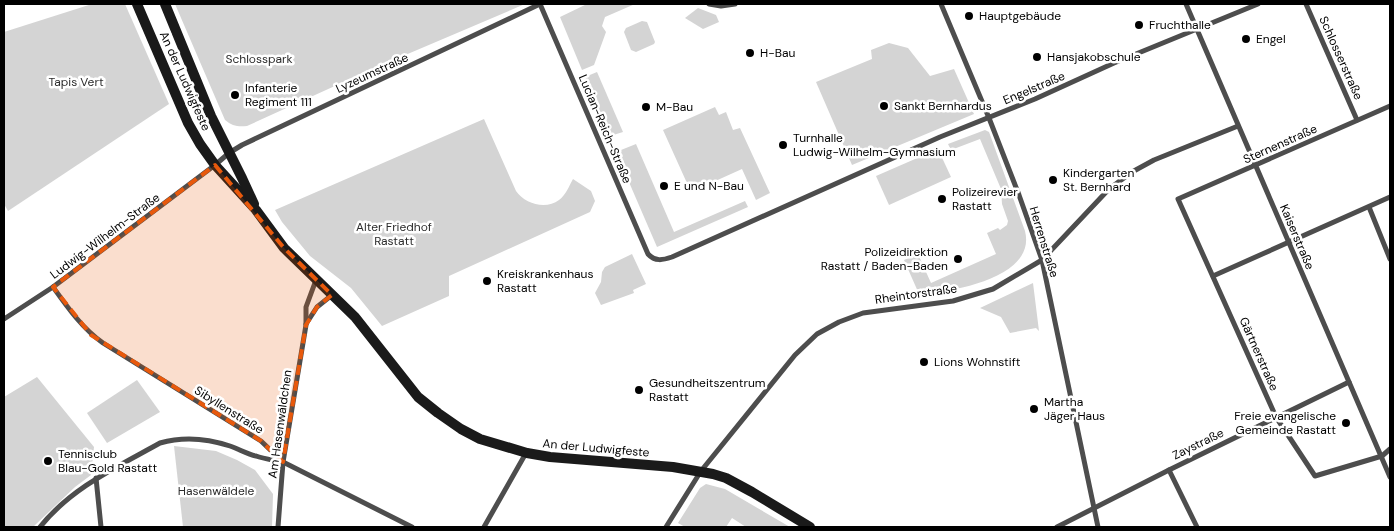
<svg xmlns="http://www.w3.org/2000/svg" width="1394" height="531" font-family="'DM Sans',sans-serif">
	<rect width="100%" height="100%" fill="#fff"/>
	<g fill="#d4d4d4">
		<path d="M92 4H125L169 104 8 211 4 204V32Z"/>
		<path d="M175 4H525L370 70 247 126C238 127 232 126 225 120Z"/>
		<path d="M587 4H635L605 17 602 26 606 32 594 65 582 70 560 17Z"/>
		<path d="M698 8 716 15 719 22 703 29 685 18Z"/>
		<path d="M642 21 647 22 655 42 654 44 636 52 631 50 624 32 626 28Z"/>
		<path d="M889 43 908 48 930 76 954 69 974 114 852 165 816 82 872 59 871 50Z"/>
		<path d="M597 72 623 132 610 136 585 77Z"/>
		<path d="M715 107 719 115 726 112 733 130 740 128 770 193 756 200 742 169 691 192 663 130Z"/>
		<path d="M484 119 516 191C525 204 546 210 559 200 566 195 569 186 573 179L591 191 595 201 590 212 449 276V296L382 326 351 288 310 256 282 222 275 210Z"/>
		<path d="M985 130 989 132 1025 231C1037 278 951 292 919 294L904 260 918 254 931 283 996 254 987 233 998 228 1000 230 1007 225 1008 221 1002 204 1001 189 980 139 951 150 948 144Z"/>
		<path d="M636 144 674 232 745 201 748 207 657 247 616 152Z"/>
		<path d="M938 149 951 177 889 205 876 176Z"/>
		<path d="M632 254 646 284 633 290 634 293 601 305 595 293 601 282 602 272 605 267Z"/>
		<path d="M1033 283 1039 331 1036 328 1010 333 1001 317 980 308Z"/>
		<path d="M37 377 94 447 91 475 75 487 33 527H4V397Z"/>
		<path d="M137 380 160 412 107 443 87 413Z"/>
		<path d="M174 446 216 451 237 460 255 470 273 494 272 527H183Z"/>
		<path d="M706 484 725 489 790 527H746L732 518 726 527H685L678 523 700 488Z"/>
	</g>
	<g fill="none" stroke-linecap="round" stroke-linejoin="round">
		<g stroke="#4d4d4d" stroke-width="5">
			<path d="M540 4 648 254C655 262 663 260 672 257L940 137 1035 99 1114 63 1258 4"/>
			<path d="M709 4 721 6 735 4"/>
			<path d="M941 4 989 118 1019 195 1042 260 1098 527"/>
			<path d="M1186 4 1390 477"/>
			<path d="M1306 4 1357 120"/>
			<path d="M1390 106 1178 199 1276 417 1315 476 1382 456 1390 449"/>
			<path d="M1369 207 1390 259"/>
			<path d="M1213 276 1390 197"/>
			<path d="M53 287C68 308 82 328 103 343L261 441 283 462 412 527"/>
			<path d="M4 319 53 287 215 165 229 153 242 145 540 4"/>
			<path d="M306 324 317 307 332 295"/>
			<path d="M1169 470 1197 527"/>
			<path d="M96 478 101 527"/>
			<path d="M40 527C71 488 117 467 160 443 184 436 206 438 230 446 239 449 247 454 256 456 264 459 274 460 283 462"/>
			<path d="M278 527 283 462 306 325V307L316 280"/>
			<path d="M484 527 526 453"/>
			<path d="M666 527 701 471 795 355 817 334 839 322 863 313 953 301 993 289 1042 260 1109 189 1132 172 1154 160 1238 126"/>
			<path d="M1057 527 1169 470 1349 382"/>
		</g>
		<g stroke="#1a1a1a" stroke-width="10">
			<path d="M137 4 188 123 200 144 215 165 256 210 284 248 355 317 418 397 438 413 461 429 480 439 527 453 550 457 673 467 713 474 726 478 752 492 810 527"/>
			<path d="M165 4 211 116 242 178 254 204"/>
		</g>
	</g>
	<path fill="#e8590c" fill-opacity="0.2" stroke="#e8590c" stroke-width="4" stroke-dasharray="10 6" stroke-linejoin="round" d="M215 165 284 248 332 295 317 307 306 325 283 462 261 441 91 335 53 287Z"/>
	<g fill="#000" stroke="#fff" stroke-width="2">
		<circle cx="969" cy="16" r="5"/>
		<circle cx="1139" cy="25" r="5"/>
		<circle cx="1246" cy="39" r="5"/>
		<circle cx="750" cy="53" r="5"/>
		<circle cx="1037" cy="57" r="5"/>
		<circle cx="235" cy="95" r="5"/>
		<circle cx="884" cy="106" r="5"/>
		<circle cx="646" cy="107" r="5"/>
		<circle cx="783" cy="145" r="5"/>
		<circle cx="1053" cy="180" r="5"/>
		<circle cx="664" cy="186" r="5"/>
		<circle cx="942" cy="199" r="5"/>
		<circle cx="958" cy="259" r="5"/>
		<circle cx="487" cy="281" r="5"/>
		<circle cx="924" cy="362" r="5"/>
		<circle cx="639" cy="390" r="5"/>
		<circle cx="1034" cy="409" r="5"/>
		<circle cx="1346" cy="423" r="5"/>
		<circle cx="48" cy="461" r="5"/>
	</g>
	<g text-anchor="middle" dominant-baseline="central" stroke-width="5" stroke-linejoin="round" paint-order="stroke">
		<g font-size="12" fill="#000" stroke="#fff" text-anchor="start">
			<text x="979" y="16">Hauptgebäude</text>
			<text x="1149" y="25">Fruchthalle</text>
			<text x="1256" y="39">Engel</text>
			<text x="760" y="53">H-Bau</text>
			<text x="1047" y="57">Hansjakobschule</text>
			<text x="245" y="88">Infanterie<tspan x="245" dy="14">Regiment 111</tspan></text>
			<text x="894" y="106">Sankt Bernhardus</text>
			<text x="656" y="107">M-Bau</text>
			<text x="793" y="138">Turnhalle<tspan x="793" dy="14">Ludwig-Wilhelm-Gymnasium</tspan></text>
			<text x="1063" y="173">Kindergarten<tspan x="1063" dy="14">St. Bernhard</tspan></text>
			<text x="674" y="186">E und N-Bau</text>
			<text x="952" y="192">Polizeirevier<tspan x="952" dy="14">Rastatt</tspan></text>
			<text x="948" y="252" text-anchor="end">Polizeidirektion<tspan x="948" dy="14">Rastatt / Baden-Baden</tspan></text>
			<text x="497" y="274">Kreiskrankenhaus<tspan x="497" dy="14">Rastatt</tspan></text>
			<text x="934" y="362">Lions Wohnstift</text>
			<text x="649" y="383">Gesundheitszentrum<tspan x="649" dy="14">Rastatt</tspan></text>
			<text x="1044" y="402">Martha<tspan x="1044" dy="14">Jäger Haus</tspan></text>
			<text x="1336" y="416" text-anchor="end">Freie evangelische<tspan x="1336" dy="14">Gemeinde Rastatt</tspan></text>
			<text x="58" y="454">Tennisclub<tspan x="58" dy="14">Blau-Gold Rastatt</tspan></text>
		</g>
		<g font-size="12" fill="#000" stroke="#fff">
			<text transform="translate(1341 58) rotate(66)">Schlosserstraße</text>
			<text transform="translate(372 73) rotate(-25)">Lyzeumstraße</text>
			<text transform="translate(185 81) rotate(66)">An der Ludwigfeste</text>
			<text transform="translate(1034 88) rotate(-23)">Engelstraße</text>
			<text transform="translate(605 129) rotate(67)">Lucian-Reich-Straße</text>
			<text transform="translate(1280 144) rotate(-24)">Sternenstraße</text>
			<text transform="translate(105 236) rotate(-37)">Ludwig-Wilhelm-Straße</text>
			<text transform="translate(1297 237) rotate(67)">Kaiserstraße</text>
			<text transform="translate(1044 242) rotate(73)">Herrenstraße</text>
			<text transform="translate(916 294) rotate(-8)">Rheintorstraße</text>
			<text transform="translate(1259 354) rotate(66)">Gärtnerstraße</text>
			<text transform="translate(229 410) rotate(32)">Sibyllenstraße</text>
			<text transform="translate(280 424) rotate(-82)">Am Hasenwäldchen</text>
			<text transform="translate(1198 444) rotate(-26)">Zaystraße</text>
			<text transform="translate(596 448) rotate(5)">An der Ludwigfeste</text>
		</g>
		<g font-size="12" fill="#2b2b2b" stroke="#fff">
			<text x="259" y="59">Schlosspark</text>
			<text x="76" y="82">Tapis Vert</text>
			<text x="394" y="227">Alter Friedhof<tspan x="394" dy="14">Rastatt</tspan></text>
			<text x="216" y="491">Hasenwäldele</text>
		</g>
	</g>
	<rect width="1394" height="531" fill="none" stroke="#000000" stroke-width="10"/>
</svg>
